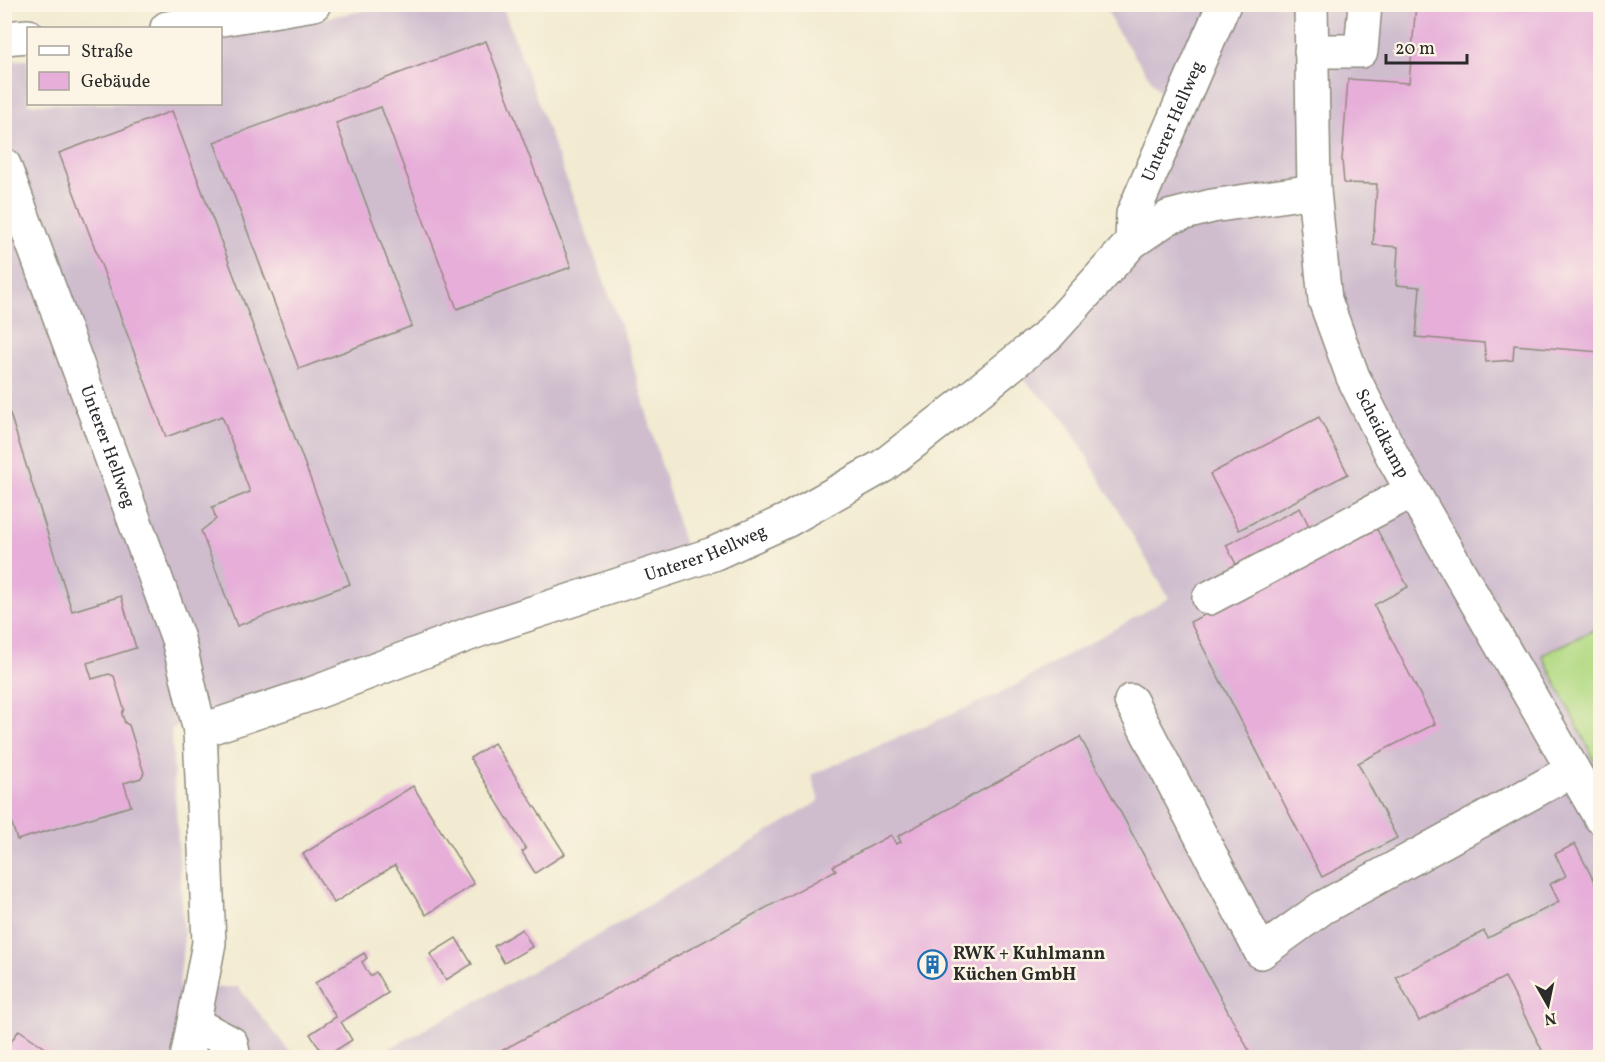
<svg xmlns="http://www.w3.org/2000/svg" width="1605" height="1062" font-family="Vollkorn,serif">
	<rect width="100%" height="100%" fill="#fcf5e5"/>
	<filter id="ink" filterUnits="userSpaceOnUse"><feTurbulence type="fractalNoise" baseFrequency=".0167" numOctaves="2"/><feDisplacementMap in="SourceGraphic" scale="12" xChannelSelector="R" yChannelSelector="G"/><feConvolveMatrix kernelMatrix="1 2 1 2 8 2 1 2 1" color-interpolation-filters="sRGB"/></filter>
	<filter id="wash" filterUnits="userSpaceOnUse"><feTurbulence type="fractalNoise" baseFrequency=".008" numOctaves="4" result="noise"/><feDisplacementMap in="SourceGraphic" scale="24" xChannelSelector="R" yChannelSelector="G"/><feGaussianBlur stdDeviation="1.35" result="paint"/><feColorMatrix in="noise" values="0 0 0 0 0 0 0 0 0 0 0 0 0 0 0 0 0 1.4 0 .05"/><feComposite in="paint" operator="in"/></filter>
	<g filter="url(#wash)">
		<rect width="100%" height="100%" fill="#f2ebd1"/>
		<g fill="#cfbdce">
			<path d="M397 5H502L628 346 685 549 312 684 171 729 184 936 179 989 238 987 294 1057 5 1058V61L28 60V104H220L221 36Z"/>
			<path d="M1106 5H1600V627L1542 655 1600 771V1057L372 1058 611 928 819 801 811 775 1005 691 1169 598 1066 421 1023 379 1134 262 1154 202 1161 94 1114 26Z"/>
		</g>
		<path fill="#b2da84" stroke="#6e8258" stroke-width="1.5" d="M1600 627V771L1542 655Z"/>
		<g id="blocks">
			<g fill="#e6aed9">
				<path d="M1416 4H1600V352L1514 345 1513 360 1486 362 1484 343 1416 337 1420 287 1396 285 1398 247 1373 245 1377 184 1344 183 1342 160 1348 79 1409 83Z"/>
				<path d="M486 41 571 267 457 309 381 107 336 123 412 326 299 369 214 142Z"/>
				<path d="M172 111 350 584 237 626 201 531 216 519 212 507 250 492 222 416 166 437 59 153Z"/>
				<path d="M4 395 72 611 121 596 136 648 87 663 92 679 109 674 114 676 124 709 122 714 125 723 129 725 144 773 141 778 124 783 131 806 17 840 4 798Z"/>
				<path d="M1319 417 1348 474 1239 530 1210 474Z"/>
				<path d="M1300 508 1310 528 1237 566 1226 545Z"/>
				<path d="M1375 526 1408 587 1374 605 1435 724 1358 763 1397 838 1322 877 1190 622Z"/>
				<path d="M1080 737 1253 1058H488L836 870 833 866 891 835 896 844 901 842 898 836Z"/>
				<path d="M494 743 565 854 535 873 522 852 526 849 470 758Z"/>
				<path d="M413 786 474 884 426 915 395 865 334 903 303 854Z"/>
				<path d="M1575 844 1600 893V973L1597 975 1600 982V1058H1546L1505 977 1419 1021 1396 977 1484 931 1488 938 1559 902 1550 884 1566 876 1555 854Z"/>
				<path d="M522 929 532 947 504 963 494 946Z"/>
				<path d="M456 938 472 964 446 980 430 954Z"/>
				<path d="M364 953 367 958 362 962 370 976 376 972 388 993 341 1022 352 1040 325 1057 310 1034 336 1017 315 983Z"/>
				<path d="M19 1030 60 1058H4V1052Z"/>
			</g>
		</g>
	</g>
	<g filter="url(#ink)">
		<use href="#blocks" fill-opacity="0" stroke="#8e8b7e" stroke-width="1.5"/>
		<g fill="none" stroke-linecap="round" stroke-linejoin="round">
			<defs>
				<g id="minor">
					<path id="s1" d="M1311 4 1314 191 1325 300 1353 377 1393 457 1600 817"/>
					<path d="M167 28 314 4"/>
					<path d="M4 38 28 36"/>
					<path d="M1311 51H1361L1365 4"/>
					<path id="s2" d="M4 165 178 639 200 731 209 943 187 1058"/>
					<path id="s3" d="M1132 242 1133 214 1224 4"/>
					<path d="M1209 598 1412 491"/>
					<path d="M1131 701 1261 952 1322 908 1573 770"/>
					<path id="s4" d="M200 731 317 692 477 631 713 554 788 520 883 466 960 406 1048 335 1132 242 1169 217 1212 206 1314 191"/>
					<path d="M195 1024 231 1043 234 1058"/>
				</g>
			</defs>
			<use href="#minor" stroke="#8e8b7e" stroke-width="36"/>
			<use href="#minor" stroke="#fff" stroke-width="33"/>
		</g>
	</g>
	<defs>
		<symbol id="building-ring" viewBox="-11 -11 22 22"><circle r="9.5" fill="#fcf5e5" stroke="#1f6fb2" stroke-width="1.5"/><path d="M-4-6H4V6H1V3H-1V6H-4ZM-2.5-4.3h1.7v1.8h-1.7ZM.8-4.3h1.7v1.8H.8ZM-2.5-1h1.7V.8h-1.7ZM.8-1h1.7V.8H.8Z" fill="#1f6fb2"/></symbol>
	</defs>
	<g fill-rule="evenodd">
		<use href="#building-ring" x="916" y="948" width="33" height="33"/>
	</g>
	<g text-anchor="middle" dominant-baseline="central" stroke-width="5" stroke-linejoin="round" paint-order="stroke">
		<g font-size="18" fill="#2b2b2b" stroke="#fcf5e5">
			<text stroke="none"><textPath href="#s3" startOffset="129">Unterer Hellweg</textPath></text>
			<text stroke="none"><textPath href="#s1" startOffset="442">Scheidkamp</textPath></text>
			<text stroke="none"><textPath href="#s2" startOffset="300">Unterer Hellweg</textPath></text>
			<text stroke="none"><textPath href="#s4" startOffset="536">Unterer Hellweg</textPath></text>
		</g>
		<g font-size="18" font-weight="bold" fill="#2b2b2b" stroke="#fcf5e5" text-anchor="start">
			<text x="953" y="954">RWK + Kuhlmann<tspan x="953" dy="21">Küchen GmbH</tspan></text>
		</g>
	</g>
	<rect width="1605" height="1062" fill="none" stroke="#fcf5e5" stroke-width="24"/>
	<rect x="27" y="27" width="195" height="78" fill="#fcf5e5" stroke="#a8a49b" stroke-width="1.5"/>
	<rect x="39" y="46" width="30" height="9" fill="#ffffff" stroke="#a8a49b" stroke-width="1.5"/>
	<text x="81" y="57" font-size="18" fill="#2b2b2b">Straße</text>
	<rect x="39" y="72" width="30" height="18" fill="#e6aed9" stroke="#a8a49b" stroke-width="1.5"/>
	<text x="81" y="87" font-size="18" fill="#2b2b2b">Gebäude</text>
	<g transform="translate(1548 1005) rotate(171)" stroke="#fcf5e5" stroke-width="4.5" paint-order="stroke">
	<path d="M0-4.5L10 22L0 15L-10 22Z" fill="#2b2b2b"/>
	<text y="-9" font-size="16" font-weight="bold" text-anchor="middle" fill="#2b2b2b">N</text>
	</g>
	<path d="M1386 54v9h81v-9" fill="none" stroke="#2b2b2b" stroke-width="3"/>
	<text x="1395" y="54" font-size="18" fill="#2b2b2b" stroke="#fcf5e5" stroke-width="4.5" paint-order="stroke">20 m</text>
</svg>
